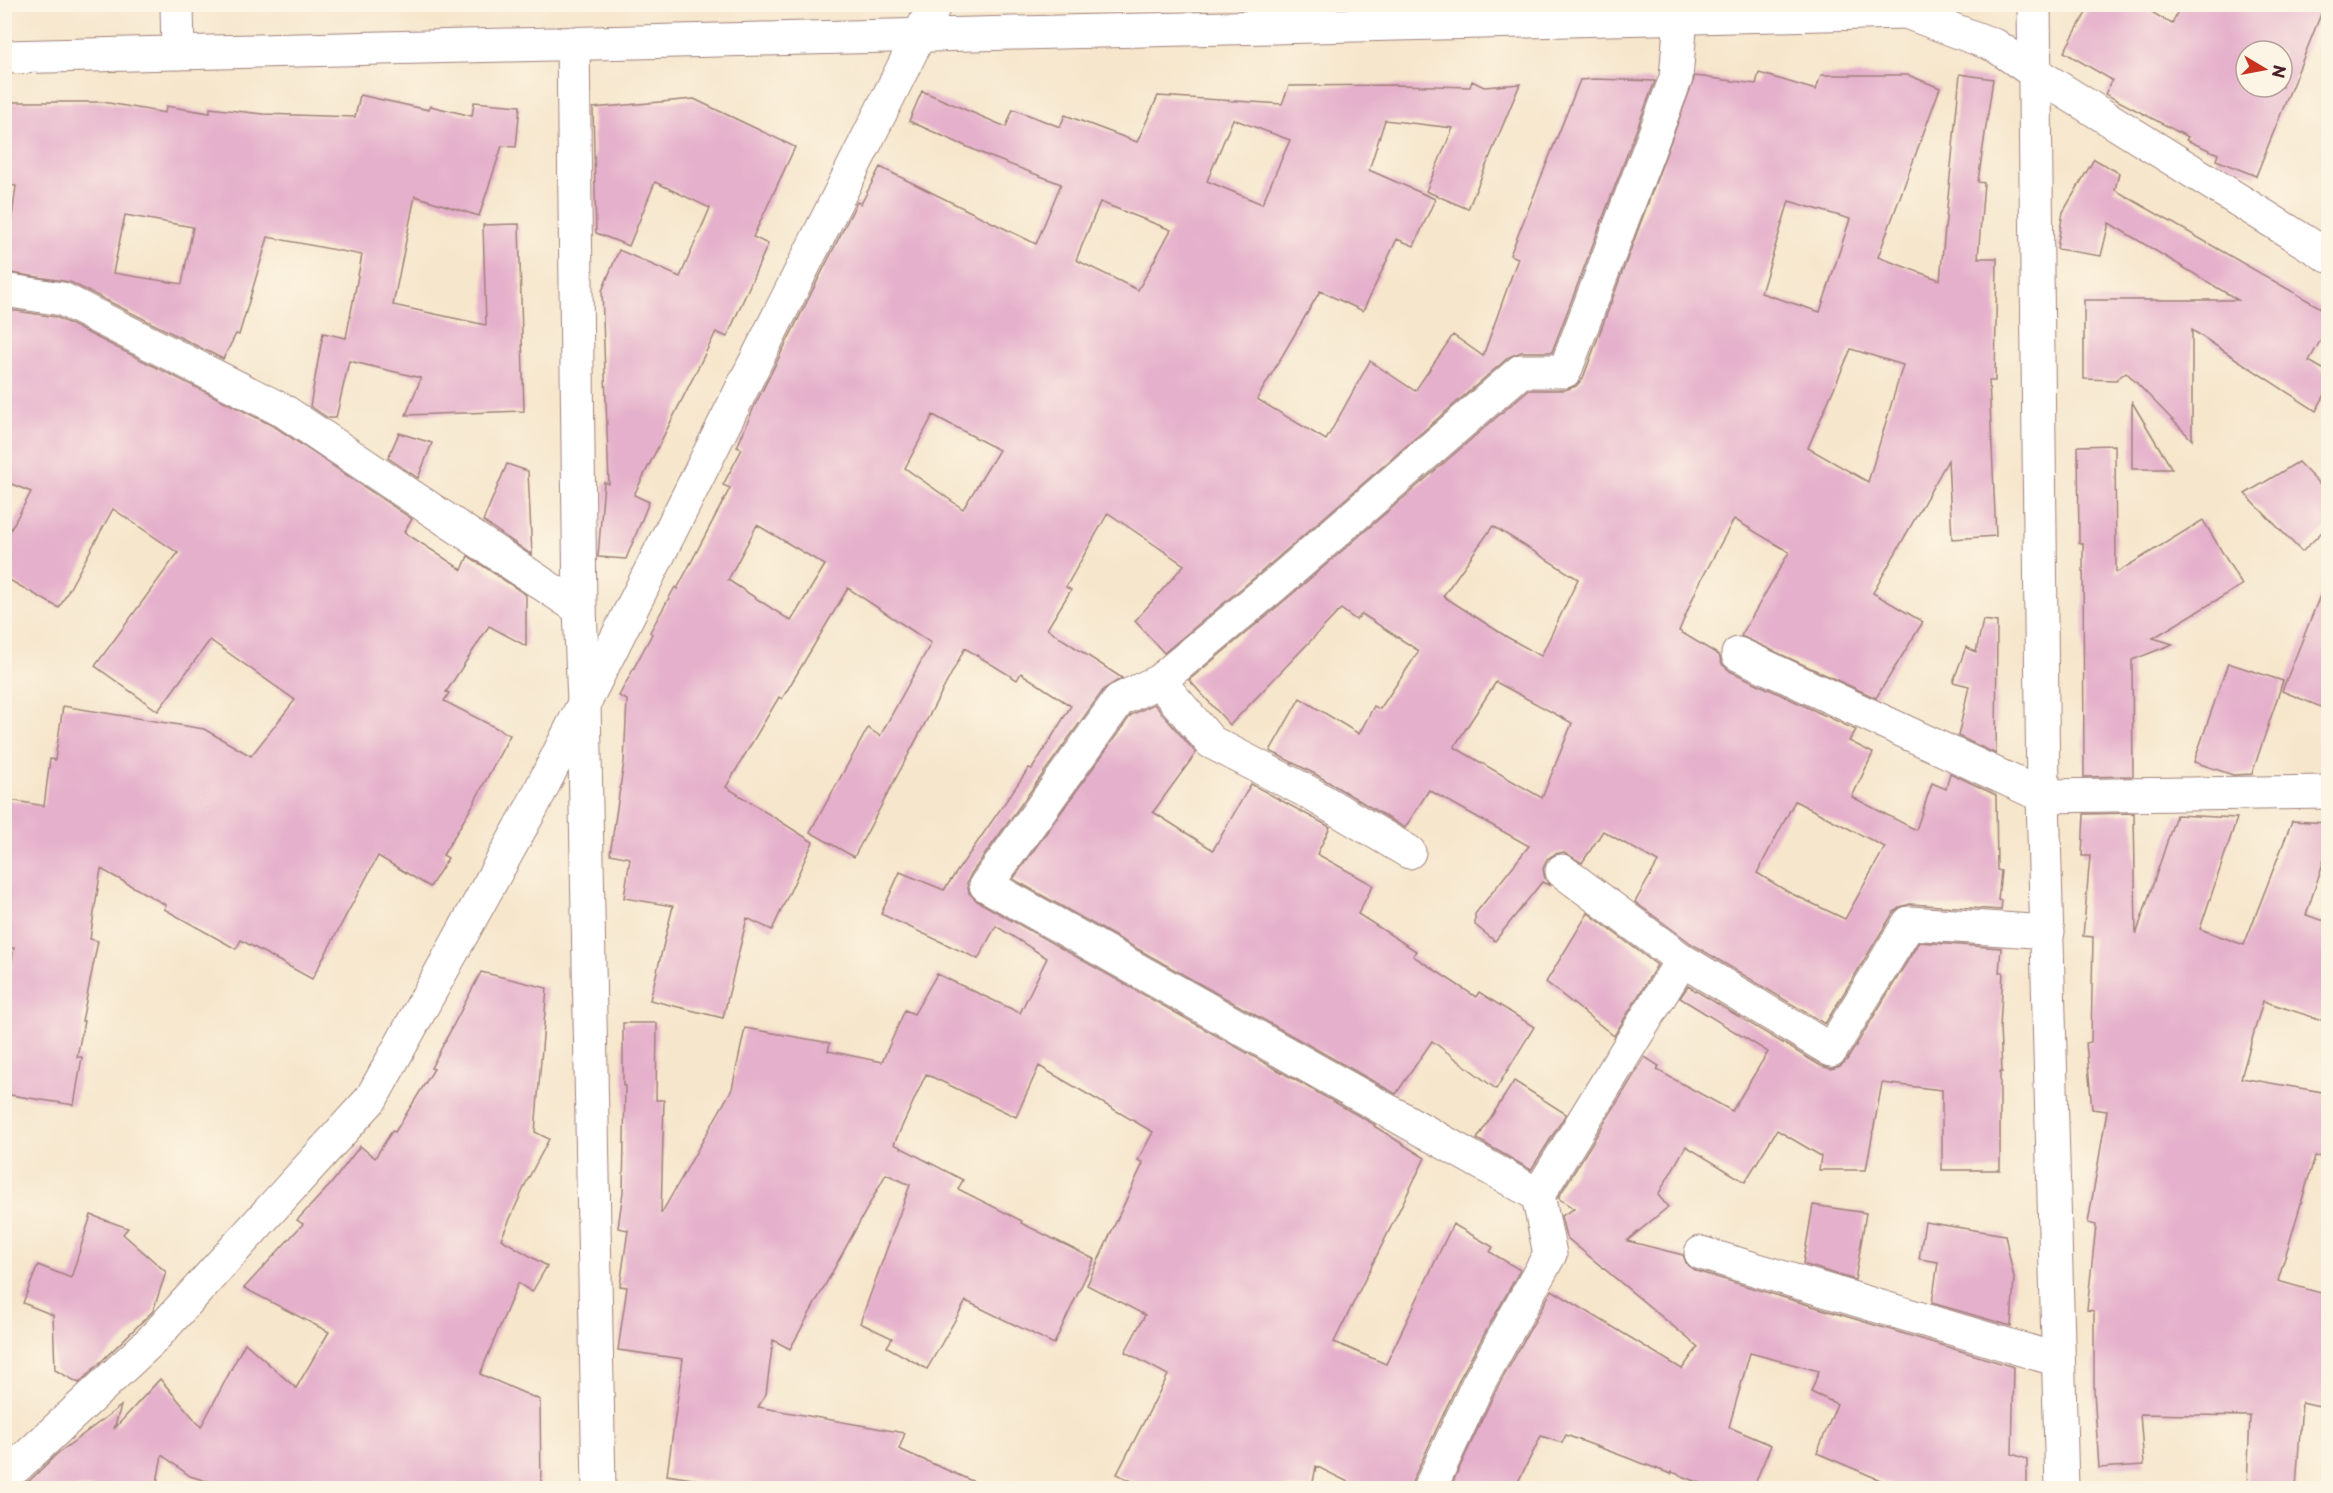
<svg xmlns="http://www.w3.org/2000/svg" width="2333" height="1493" font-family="'Playpen Sans',sans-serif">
	<rect width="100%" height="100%" fill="#fcf5e5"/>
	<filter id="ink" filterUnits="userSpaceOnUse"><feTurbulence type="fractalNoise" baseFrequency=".0167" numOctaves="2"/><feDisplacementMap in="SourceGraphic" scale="12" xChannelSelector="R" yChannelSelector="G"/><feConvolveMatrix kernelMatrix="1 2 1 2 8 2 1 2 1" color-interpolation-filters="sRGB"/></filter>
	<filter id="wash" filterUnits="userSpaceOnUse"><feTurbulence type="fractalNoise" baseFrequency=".008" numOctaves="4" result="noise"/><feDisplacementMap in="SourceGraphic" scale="24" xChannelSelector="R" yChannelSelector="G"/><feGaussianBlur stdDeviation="1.35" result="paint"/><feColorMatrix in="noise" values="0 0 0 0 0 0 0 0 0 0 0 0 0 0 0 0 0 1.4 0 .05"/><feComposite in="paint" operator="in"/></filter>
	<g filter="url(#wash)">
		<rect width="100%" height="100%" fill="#f6e6cc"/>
		<g id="blocks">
			<g fill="#e5b0cb" fill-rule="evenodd">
				<path d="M2091 4H2138L2172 24 2181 4H2325L2256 176 2216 160 2218 154 2186 140 2188 137 2105 94 2112 80 2064 52ZM2246 51H2282V87H2246Z"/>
				<path d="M1759 73 1816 90 1821 75H1908L1940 88 1878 257 1940 280 1960 74 1993 79 1978 182 1984 183 1978 258H1997L1995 381H1989L1996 536 1952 539 1948 460 1873 593 1923 622 1876 698 1741 636 1789 552 1734 519 1698 586 1679 631 1719 655 1722 664 1730 671 1856 730 1849 741 1873 753 1852 797 1916 830 1932 783 1946 789 1950 773 1996 795 1997 870 2001 871 1998 900 2002 901 2001 910 1910 904 1900 907 1893 913 1825 1024 1692 944 1635 902 1658 862 1603 831 1582 863 1564 852 1555 854 1547 859 1543 869 1545 879 1551 886 1542 882 1495 941 1475 925V914L1529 846 1429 790 1405 828 1315 774 1270 751 1300 698 1359 734 1374 706 1380 709 1419 651 1362 614 1356 620 1341 609 1230 725 1189 680 1284 601 1528 390H1565L1576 386 1583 378 1695 76 1756 84ZM1789 201 1850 219 1820 312 1761 293ZM1851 349 1903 365 1868 482 1808 448ZM1493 526 1578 579 1541 656 1507 637 1443 596ZM1496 682 1572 723 1542 798 1454 747ZM1795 801 1885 847 1845 919 1788 892 1757 873Z"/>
				<path d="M1595 79 1655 81 1552 352H1521L1509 357 1260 573 1164 653 1135 621 1184 565 1108 513 1066 587 1071 590 1047 629 1122 678 1104 689 971 874 967 883 969 893 977 901 1375 1125 1374 1126 1425 1158 1334 1342 1386 1364 1453 1224 1493 1247 1490 1252 1520 1270 1461 1376 1413 1480 1411 1488H1360L1316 1466 1312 1488H1146L1117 1474 1168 1375 1125 1352 1145 1315 1087 1285 1143 1163 1138 1160 1153 1132 1039 1066 1016 1117 926 1074 894 1144 963 1180 958 1189 1022 1221 1021 1223 1094 1259 1054 1344 966 1301 927 1369 887 1347 892 1338 860 1323 910 1185 886 1174 790 1349 773 1340 766 1394 758 1407 905 1433 899 1449 988 1488H750L667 1475 683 1359 618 1350 627 1287 620 1286 628 1230 618 1228 623 1192 625 1086H623V1023H657L656 1100H664L661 1214 732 1089 745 1028 830 1043 828 1051 882 1062 905 1010 914 1014 937 974 1020 1013 1047 958 996 926 978 959 881 914 900 872 944 890 1029 768 1032 769 1071 706 1021 673 1017 680 965 648 854 857 810 832 868 728 880 736 931 643 848 588 782 699 779 697 726 787 813 842 772 930 747 918 723 1018 650 1000 673 906 624 898 630 858 610 854 624 762 627 700 619 696 652 634 650 632 675 587 677 589 730 488 723 485 742 449 737 447 754 407 857 202 861 204 880 167 1036 244 1061 184 988 156 909 121 922 91 1006 127 1013 109 1060 127 1065 115 1137 142 1158 96 1282 104 1289 86 1397 85 1470 87 1472 81 1484 87 1520 84 1468 209 1426 191 1453 128 1385 120 1369 170 1435 199 1414 246 1397 239 1363 311 1320 291 1257 399 1326 440 1370 361 1415 391 1453 335 1483 356 1518 258 1510 255 1580 80ZM1233 119 1290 140 1262 204 1207 181ZM1100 202 1171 230 1138 290 1076 260ZM933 415 999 450 963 509 905 468ZM757 525 825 565 791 621 728 580Z"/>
				<path d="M360 95 429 110 430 106 472 116 474 102 520 106 516 147 502 146 479 216 415 196 393 305 486 325 483 225 519 224 524 411 406 415 421 378 349 361 336 418H328L310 406 323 333 346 338 362 255 268 237 239 335 236 334 223 359 70 282 5 272 16 186 4 184V102H103L165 113 166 106 210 113V108L263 114 355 117ZM125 215 193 227 182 284 113 273Z"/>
				<path d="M694 99 795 147 753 237 768 244 727 337 716 332 634 495 649 502 626 559 598 557 604 482 609 484 602 291 619 250 680 277 710 208 655 182 629 246 596 233 593 108Z"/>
				<path d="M2094 159 2119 173 2115 190 2328 312V327L2309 361 2328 372V389L2316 411 2192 330V440L2126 372 2116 380 2084 379V300H2238L2109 223 2101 256 2057 249 2063 212Z"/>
				<path d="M4 309 56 317 275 427 412 519 404 532 462 570 468 556 526 595V646L489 626 446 692 449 693 444 701 510 735 470 810 443 855 448 858 430 887 378 856 312 979 241 940 236 949 164 909 166 905 101 869 90 939 98 941 82 1021H84L77 1057H82L74 1105 4 1094V1011L14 948 4 947V799L44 806 50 759 55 760 63 706 204 729 251 756 295 700 210 640 158 711 95 666 178 553 113 509 59 608 4 577V542L31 492 4 481Z"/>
				<path d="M2132 402 2172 469H2132Z"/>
				<path d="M399 433 432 443 418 478 388 458Z"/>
				<path d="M2115 445 2116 573 2203 520 2242 585 2153 638 2173 644 2132 660 2133 776 2084 777 2083 543H2079L2078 446Z"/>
				<path d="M2298 462 2328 493V526L2302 552 2245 494Z"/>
				<path d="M507 464 528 471 532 555 483 521Z"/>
				<path d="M2327 578H2328V710L2282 691Z"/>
				<path d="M1983 620 1997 622 1996 754 1958 736 1969 686 1953 682 1966 647 1976 652Z"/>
				<path d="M2228 663 2283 681 2252 774 2233 775 2194 762Z"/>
				<path d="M1154 704 1196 753 1153 812 1213 850 1251 784 1330 827 1317 854 1373 885 1358 914 1416 951 1413 956 1476 997 1479 992 1534 1027 1496 1089 1432 1041 1396 1094 1013 879 1131 715Z"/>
				<path d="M2134 813 2136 935 2176 815 2237 818 2200 929 2244 945 2292 821 2328 823V848L2306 915 2328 922V1022L2263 1001 2241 1078 2328 1093V1158L2315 1156 2278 1281 2328 1295V1408L2302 1402 2296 1488 2247 1486 2250 1416 2140 1414 2144 1465 2099 1468 2094 1391V1311L2087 1310 2096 1225 2088 1223 2107 1111 2092 1109 2086 1043 2091 1042 2093 937 2083 936 2090 856H2082L2084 814Z"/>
				<path d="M1588 913 1657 965 1614 1036 1546 982Z"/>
				<path d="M1919 942 2001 948 1999 972H2003L2000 1028 2002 1072H2000V1170H1942V1090L1882 1083 1866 1170H1819L1821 1156 1777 1130 1745 1182 1686 1146 1658 1195 1668 1207 1627 1241 1683 1255 1687 1265 1696 1271 2014 1367 2012 1454 2027 1459V1488H1899L1817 1453 1837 1404 1811 1392 1819 1371 1750 1353 1729 1427 1771 1445 1753 1488H1713L1672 1472 1671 1474 1566 1435 1562 1443 1541 1436 1515 1488H1450L1495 1392 1552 1290 1682 1369 1698 1347 1566 1237 1561 1216 1574 1209 1558 1198 1645 1057 1659 1066 1657 1070 1732 1111 1768 1052 1680 998 1688 986 1821 1066 1831 1069 1840 1066 1847 1060Z"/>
				<path d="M481 972 547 988 535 1132 549 1139 526 1183 501 1239 547 1266 532 1292 518 1283 480 1374 540 1400 541 1488H228L190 1476 162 1455 156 1488H11L29 1481 57 1454 121 1406 114 1429 160 1379 201 1427 245 1343 296 1388 329 1332 244 1288 303 1224 297 1220 331 1184 360 1146 375 1158 392 1131 395 1132 434 1069 431 1068Z"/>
				<path d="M1514 1081 1566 1114 1531 1170 1477 1139Z"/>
				<path d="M1813 1205 1866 1213 1855 1280 1803 1264Z"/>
				<path d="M91 1215 128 1228 123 1234 166 1272 153 1311 79 1383 55 1370 53 1315 23 1303 38 1265 71 1278Z"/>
				<path d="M1925 1222 2005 1235 2014 1278 2011 1326 1932 1303 1938 1262 1919 1259Z"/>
			</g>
		</g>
	</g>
	<g filter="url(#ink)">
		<use href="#blocks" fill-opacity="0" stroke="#a0827c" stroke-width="1.5"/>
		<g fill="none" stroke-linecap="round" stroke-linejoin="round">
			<defs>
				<g id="street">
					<path d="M177 4 178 53"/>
					<path d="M1891 4 1906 12 1996 46 2035 73 2328 256"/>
					<path d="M2034 4 2043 796 2062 1488"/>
					<path d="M573 43 580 609 584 702 599 1488"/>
					<path d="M4 57 1906 12"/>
					<path d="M4 290 62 299 284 411 580 609"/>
					<path d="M1738 654 2043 796 2328 792"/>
					<path d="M1159 681 1211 742 1306 791 1409 852"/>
					<path d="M1562 871 1682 960 1831 1050 1909 923 2048 932"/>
					<path d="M1538 1195 1682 960"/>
					<path d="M1701 1253 2058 1360"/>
					<path d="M4 1469 16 1467 151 1341 371 1099 532 807 935 4"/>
					<path d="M1430 1488 1478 1384 1550 1254 1538 1195 986 885 1119 700 1159 681 1272 587 1521 371H1565L1676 78 1681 17"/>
				</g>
			</defs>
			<use href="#street" stroke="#a0827c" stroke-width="35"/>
			<use href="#street" stroke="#fff" stroke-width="33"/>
		</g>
	</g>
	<rect width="2333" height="1493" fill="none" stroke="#fcf5e5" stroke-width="24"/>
	<g transform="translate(2264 69) rotate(100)"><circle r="28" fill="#fcf5e5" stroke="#b59f9b" stroke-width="1.5"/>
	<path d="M0-4.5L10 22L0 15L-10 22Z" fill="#c8321e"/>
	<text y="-9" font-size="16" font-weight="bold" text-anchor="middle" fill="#4a1f2b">N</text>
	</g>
</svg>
